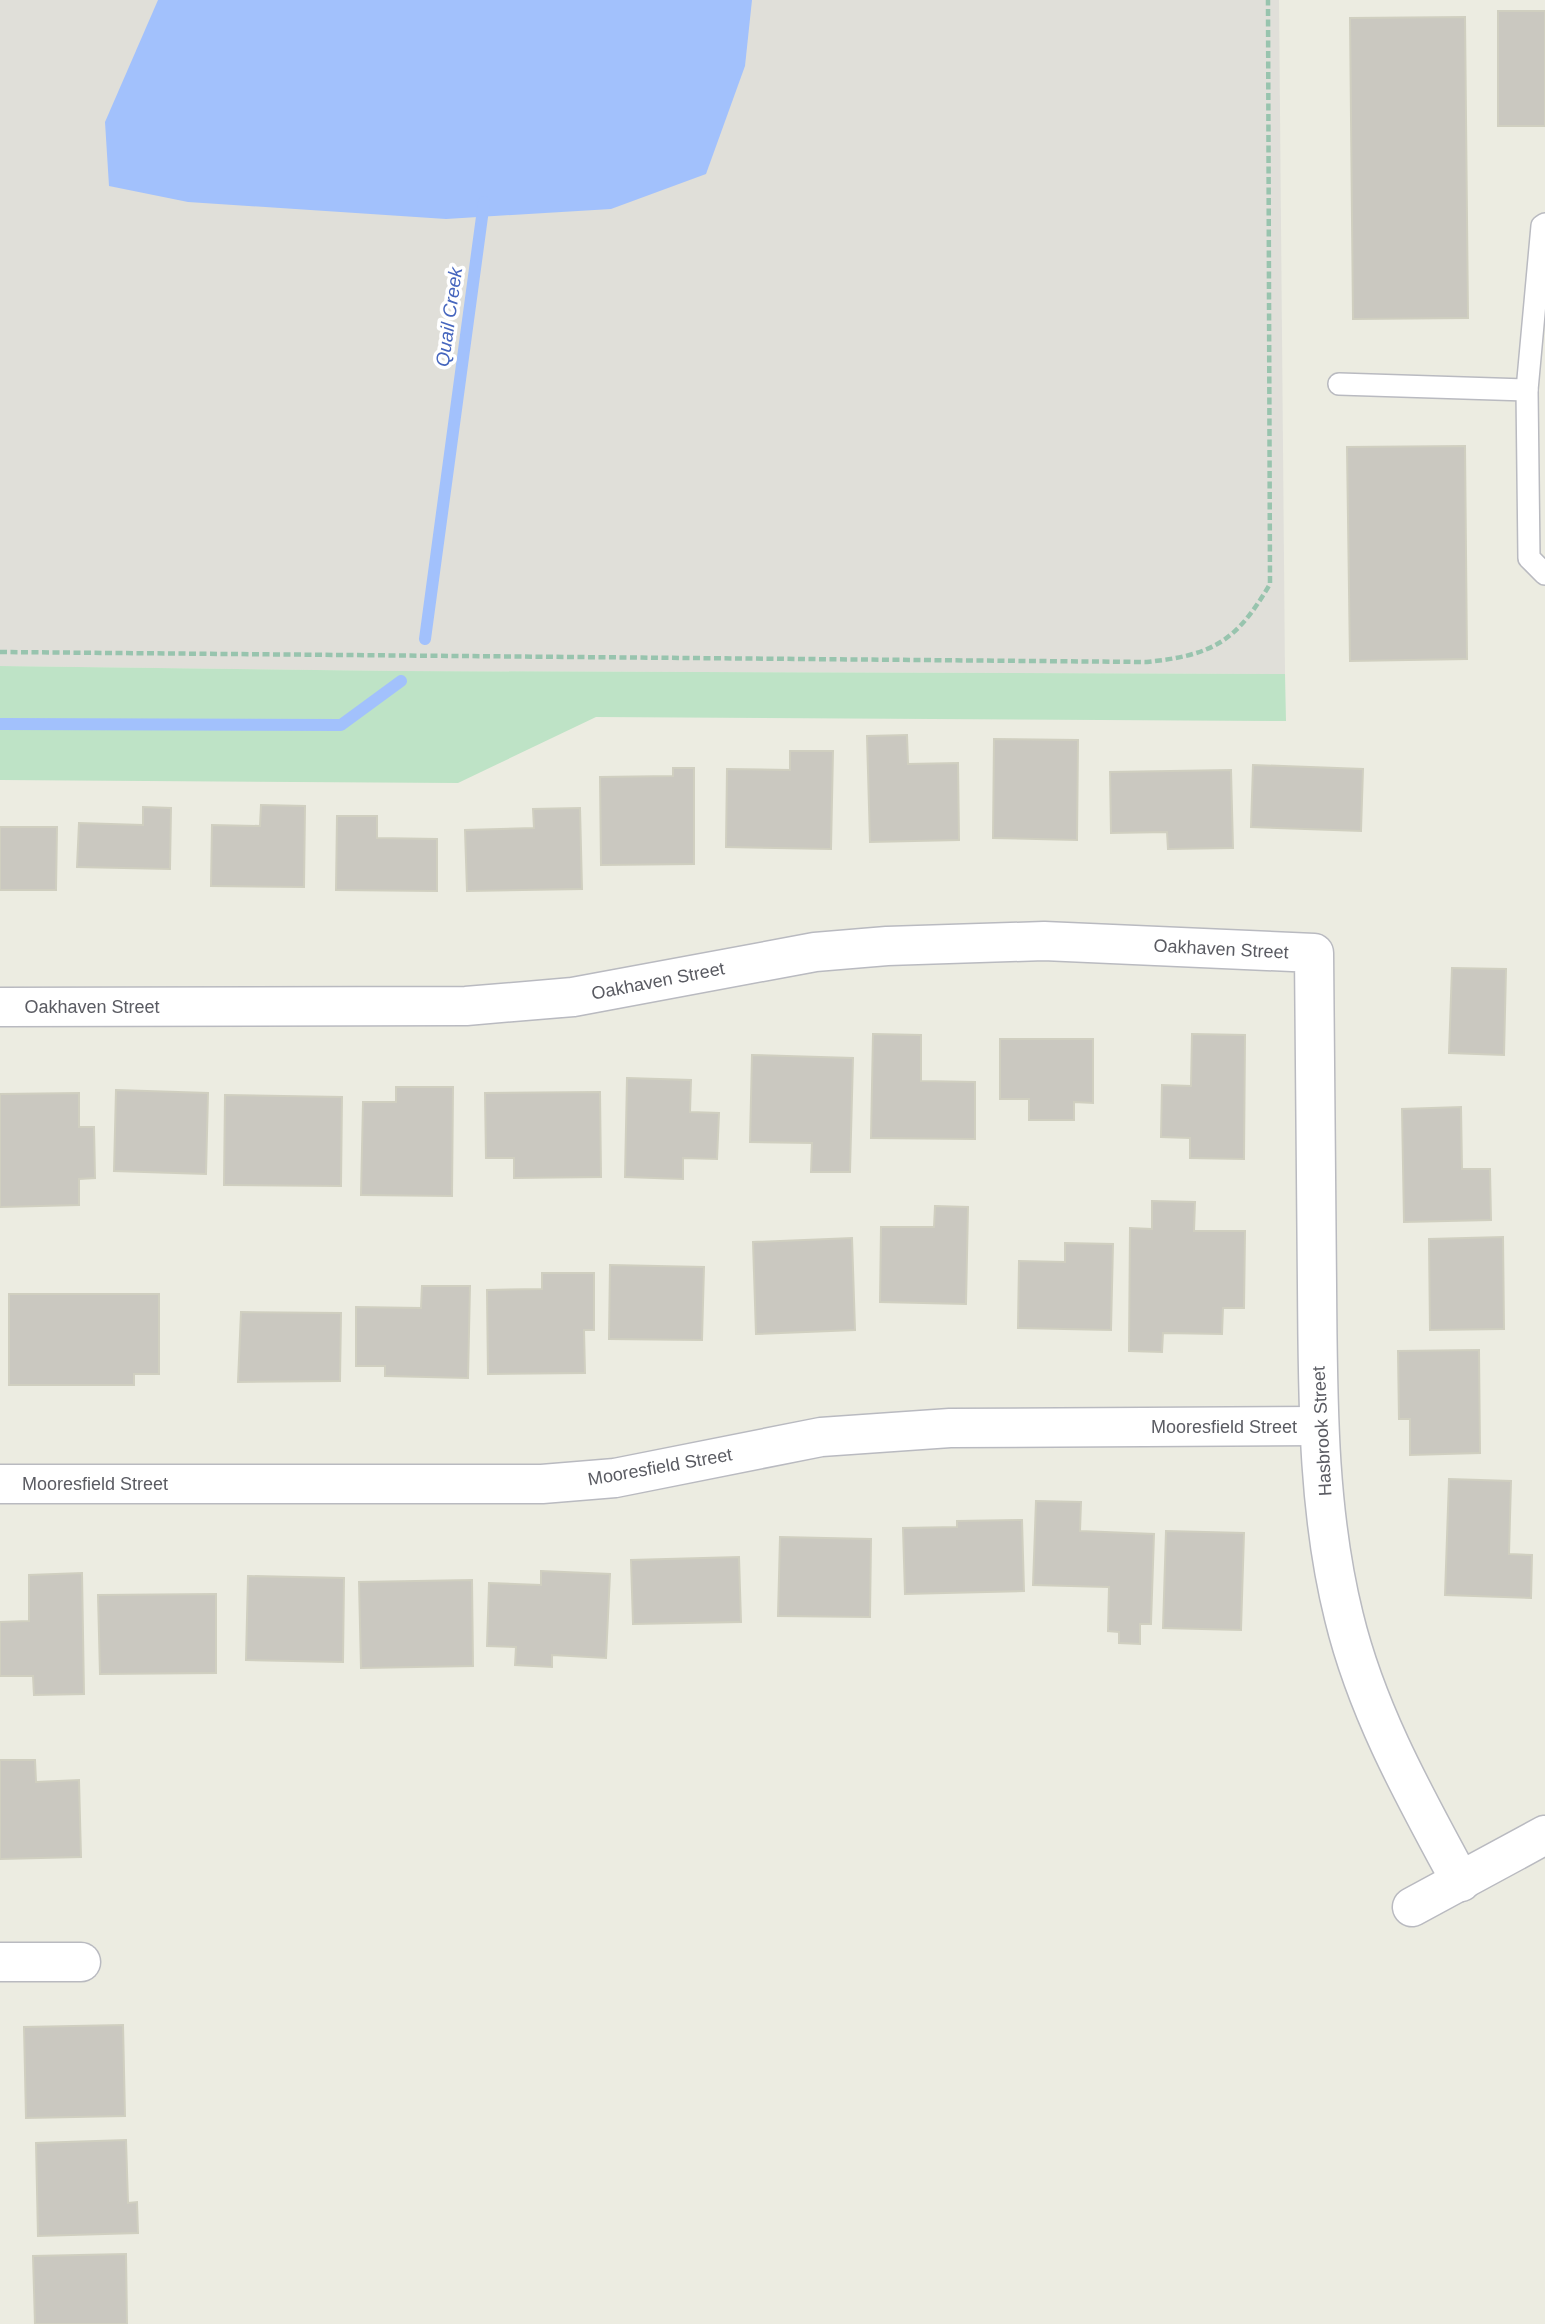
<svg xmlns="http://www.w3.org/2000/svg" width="1545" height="2324" font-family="Arial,sans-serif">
	<rect width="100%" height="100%" fill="#ecece1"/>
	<path fill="#e0dfd9" d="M0 0H1279L1285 674 399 671 0 666Z"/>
	<path fill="#bee3c6" d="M0 666 399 671 1285 674 1286 721 596 717 458 783 0 780Z"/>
	<path fill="#a2c1fc" d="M158 0H752L745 66 706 174 611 209 446 219 188 202 109 186 105 122Z"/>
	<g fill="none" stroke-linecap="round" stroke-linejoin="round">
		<g stroke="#a2c1fc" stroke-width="12">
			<path d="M425 639 484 202"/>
			<path d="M0 724 341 725 401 681"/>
		</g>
	</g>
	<g fill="#cac8c0" stroke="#d0cfc0" stroke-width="2">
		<rect x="1498" y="11" width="47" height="115"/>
		<path d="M1465 17 1468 318 1353 319 1350 18Z"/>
		<path d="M1465 446 1467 659 1350 661 1347 447Z"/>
		<path d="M907 735 908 764 958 763 959 840 870 842 867 736Z"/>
		<path d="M994 739 1078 740 1077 840 993 838Z"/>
		<path d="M790 751H833L831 849 726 847 727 769 790 770Z"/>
		<path d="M1253 765 1363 769 1361 831 1251 827Z"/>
		<path d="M673 768H694V864L601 865 600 777 673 776Z"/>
		<path d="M1231 770 1233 848 1168 849 1167 832 1111 833 1110 772Z"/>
		<path d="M261 805 305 806 304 887 211 886 212 825 260 826Z"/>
		<path d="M143 807 171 808 170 869 77 867 79 823 143 825Z"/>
		<path d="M580 808 582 889 467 891 465 830 534 828 533 809Z"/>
		<path d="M337 816H377V838L437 839V891L336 890Z"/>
		<path d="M0 827H57L56 890H0Z"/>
		<path d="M1452 968 1506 969 1504 1055 1449 1053Z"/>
		<path d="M873 1034 921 1035V1081L975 1082V1139L871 1138Z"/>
		<path d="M1192 1034 1245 1035 1244 1159 1190 1158V1138L1161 1137 1162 1085 1191 1086Z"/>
		<path d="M1000 1039H1093V1103L1074 1102V1120H1029V1099H1000Z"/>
		<path d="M752 1055 853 1058 850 1172H811L812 1143 750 1142Z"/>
		<path d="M627 1078 691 1080 690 1112 719 1113 717 1159 683 1158V1179L625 1177Z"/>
		<path d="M396 1087H453L452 1196 361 1195 363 1102H396Z"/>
		<path d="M116 1090 208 1093 206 1174 114 1171Z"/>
		<path d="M600 1092 601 1177 514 1178V1158H486L485 1093Z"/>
		<path d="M79 1093V1127H94L95 1178 79 1179V1205L0 1207V1094Z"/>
		<path d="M225 1095 342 1097 341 1186 224 1185Z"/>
		<path d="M1461 1107 1462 1169H1490L1491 1220 1404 1222 1402 1109Z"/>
		<path d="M1152 1201 1195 1202 1194 1231H1245L1244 1308H1223L1222 1334 1163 1333 1162 1352 1129 1351 1130 1228 1152 1229Z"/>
		<path d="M935 1206 968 1207 966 1304 880 1302 881 1227H934Z"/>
		<path d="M1503 1237 1504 1329 1430 1330 1429 1239Z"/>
		<path d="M852 1238 855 1330 756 1334 753 1242Z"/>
		<path d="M1065 1243 1113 1244 1111 1330 1018 1328 1019 1261 1065 1262Z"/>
		<path d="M610 1265 704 1267 702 1340 609 1339Z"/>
		<path d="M542 1273H594V1330H584L585 1373 488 1374 487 1290 542 1289Z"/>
		<path d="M422 1286H470L468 1378 385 1376V1366H356V1307L421 1308Z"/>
		<path d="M9 1294H159V1374H134V1385H9Z"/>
		<path d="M241 1312 341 1313 340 1381 238 1382Z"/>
		<path d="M1479 1350 1480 1453 1410 1455V1419H1399L1398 1351Z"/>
		<path d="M1449 1479 1511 1481 1509 1554 1532 1555 1531 1598 1445 1595Z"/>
		<path d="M1036 1501 1081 1502 1080 1531 1154 1534 1151 1624H1140V1644L1119 1643V1632L1108 1631 1109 1587 1033 1585Z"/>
		<path d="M1022 1520 1024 1591 905 1594 903 1528 957 1527V1521Z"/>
		<path d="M1166 1531 1244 1533 1241 1630 1163 1628Z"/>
		<path d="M780 1537 871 1539 870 1617 778 1616Z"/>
		<path d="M739 1557 741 1622 633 1624 631 1560Z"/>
		<path d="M541 1571 610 1574 606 1658 552 1655V1667L515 1665 516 1647 487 1646 489 1583 541 1585Z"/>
		<path d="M82 1573 84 1694 34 1695 33 1676H0V1622L29 1621V1575Z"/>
		<path d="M248 1576 344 1578 343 1662 246 1660Z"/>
		<path d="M472 1580 473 1666 361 1668 359 1582Z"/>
		<path d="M216 1594V1673L100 1674 98 1595Z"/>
		<path d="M0 1760H35L36 1782 79 1780 81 1857 0 1859Z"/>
		<path d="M123 2025 125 2116 26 2118 24 2027Z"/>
		<path d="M126 2140 128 2203 137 2202 138 2233 38 2236 36 2143Z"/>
		<path d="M126 2254 127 2324H35L33 2256Z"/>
	</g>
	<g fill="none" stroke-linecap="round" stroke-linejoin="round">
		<defs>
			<g id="service">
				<path d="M1545 224 1542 226 1527 390 1529 558 1545 574"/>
				<path d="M1339 384 1527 390"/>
			</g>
			<g id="minor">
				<path d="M0 1007 466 1006 573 997 815 952 887 946 1044 941 1314 953C1315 1064 1316 1175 1317 1286 1318 1396 1317 1509 1344 1617 1367 1712 1415 1797 1461 1882"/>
				<path d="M0 1484H542L615 1478 821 1437 950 1428 1319 1426"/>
				<path d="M1412 1907 1545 1835"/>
				<path d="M0 1962H81"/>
			</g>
		</defs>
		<use href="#service" stroke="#b9bac0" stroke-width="24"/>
		<use href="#minor" stroke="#b9bac0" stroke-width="41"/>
		<path stroke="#98c4ae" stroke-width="4.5" stroke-dasharray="7 3.5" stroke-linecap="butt" d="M0 652 1147 662C1213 655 1236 642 1270 584L1268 0"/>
		<use href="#service" stroke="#fff" stroke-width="21"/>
		<use href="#minor" stroke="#fff" stroke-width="38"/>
	</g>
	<g text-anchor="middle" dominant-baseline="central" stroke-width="7" stroke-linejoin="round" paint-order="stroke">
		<g font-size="18" fill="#5a5b62" stroke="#fff">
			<text transform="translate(1221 949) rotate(3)">Oakhaven Street</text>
			<text transform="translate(658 981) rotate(-11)">Oakhaven Street</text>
			<text x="92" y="1007">Oakhaven Street</text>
			<text x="1224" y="1427">Mooresfield Street</text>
			<text transform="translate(1322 1431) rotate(-93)">Hasbrook Street</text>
			<text transform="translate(660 1467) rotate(-10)">Mooresfield Street</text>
			<text x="95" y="1484">Mooresfield Street</text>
		</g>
		<g font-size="19" font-style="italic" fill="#4666be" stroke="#fff">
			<text transform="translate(449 317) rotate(-82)">Quail Creek</text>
		</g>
	</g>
</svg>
